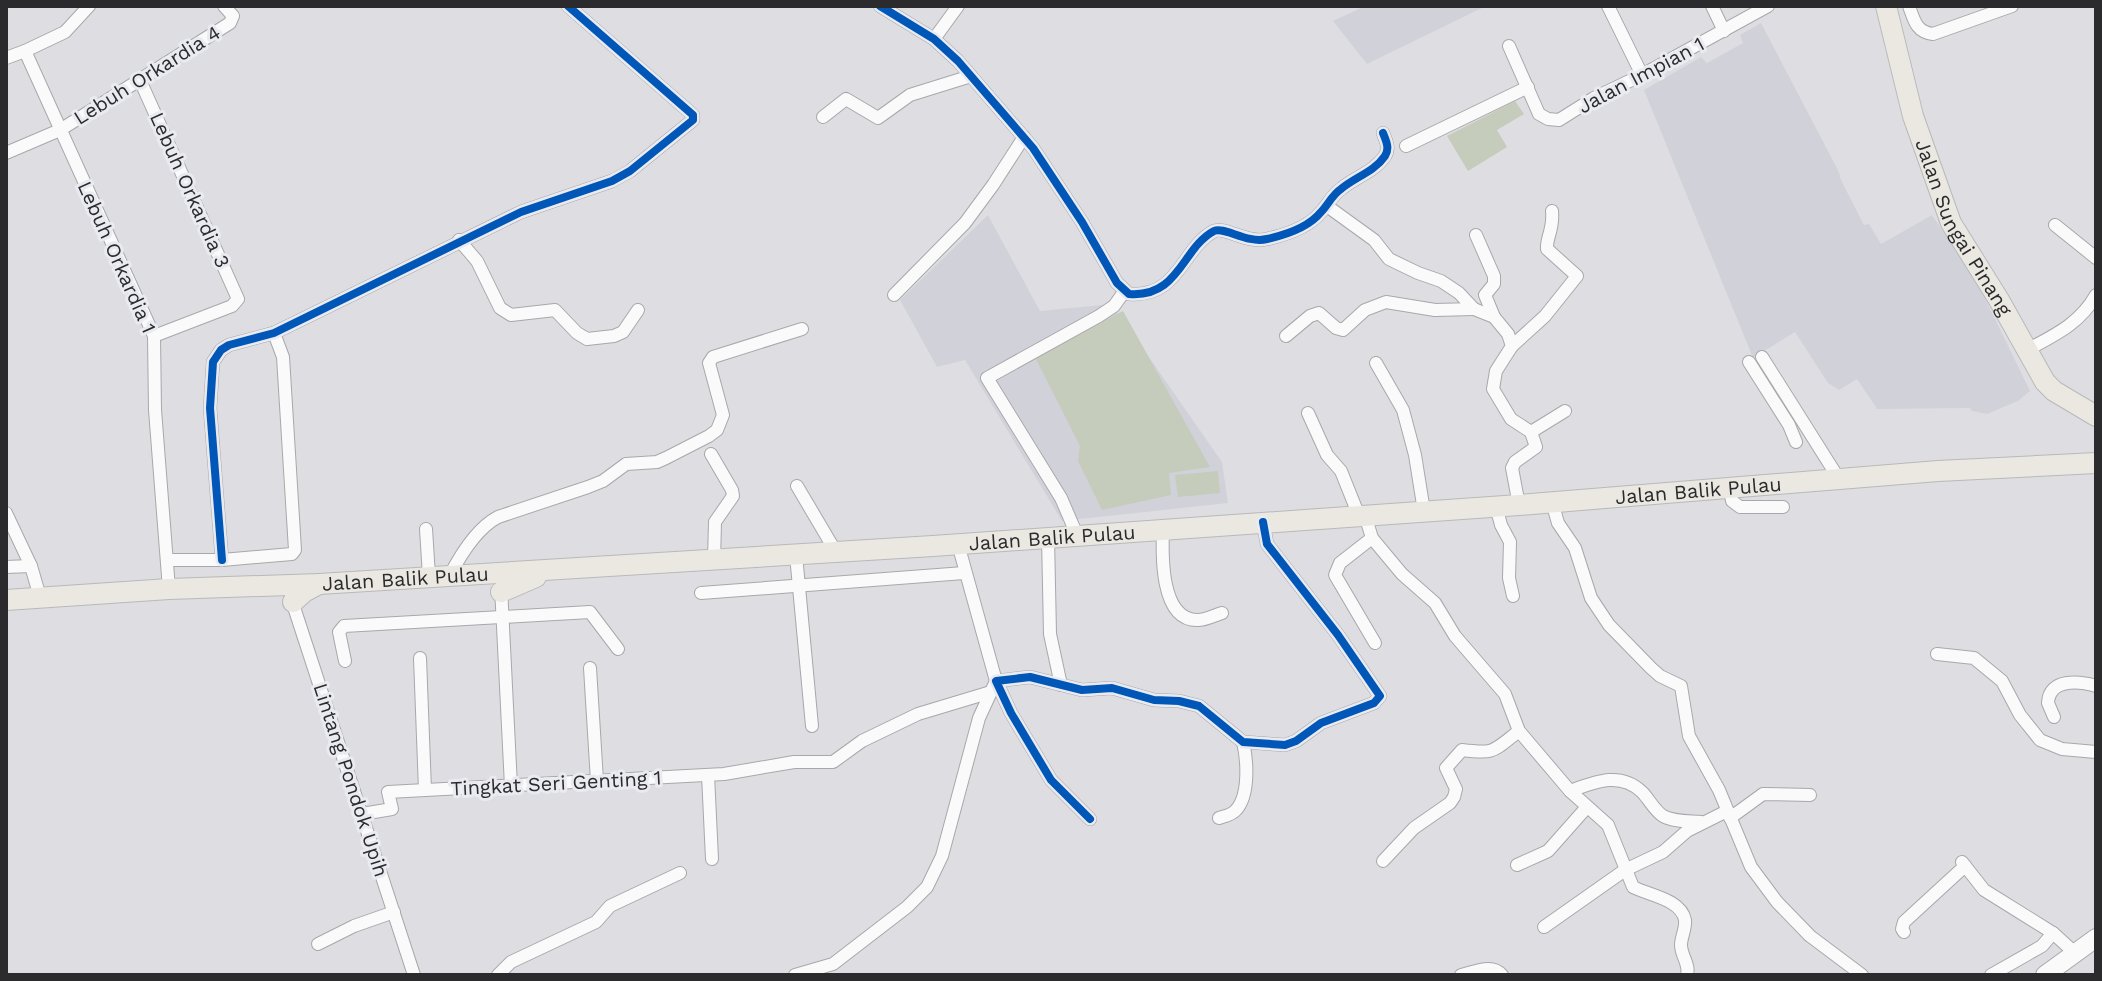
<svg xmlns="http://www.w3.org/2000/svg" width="2102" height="981" font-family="'Work Sans',sans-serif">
	<rect width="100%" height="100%" fill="#dedee2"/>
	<g fill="#d1d1da">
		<path d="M1365 6H1486L1367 64 1333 21Z"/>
		<path d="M1761 23 1839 172 1841 180 1864 225 1869 224 1881 244 1932 215 1978 284 2030 391 2018 401 1987 414 1972 411 1970 408 1877 409 1857 379 1839 390 1828 383 1795 332 1753 358 1644 90 1701 57 1707 63 1743 43 1740 35Z"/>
		<path d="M988 215 1040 311 1112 304 1222 462 1228 503 1062 521 965 360 937 367 900 300Z"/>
	</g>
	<g fill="#c5ccbb">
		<path d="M1515 101 1524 114 1497 130 1507 147 1468 171 1447 136Z"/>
		<path d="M1123 311 1210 467 1169 473 1171 495 1102 510 1078 461 1080 446 1035 357Z"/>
		<path d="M1218 471 1220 493 1178 497 1175 475Z"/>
	</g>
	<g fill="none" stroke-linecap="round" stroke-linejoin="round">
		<defs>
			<g id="minor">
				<path d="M880 6 934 39 958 61 1033 148 1082 222 1117 283 1129 294C1179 298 1182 248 1214 231 1224 226 1247 244 1267 239 1285 235 1309 227 1321 212 1328 205 1332 195 1341 189 1355 177 1374 172 1385 156 1390 148 1386 141 1383 133"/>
				<path d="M1608 6 1642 75"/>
				<path d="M1712 6 1724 31"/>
				<path d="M1909 6C1914 20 1916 32 1933 34L2012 6"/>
				<path d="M934 39 958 6"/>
				<path d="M1509 46 1539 114 1548 119 1559 120 1594 98 1642 75 1768 6"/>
				<path d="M25 51 65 32 89 6"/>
				<path d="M6 58 25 51 154 336 155 410 169 589"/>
				<path d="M139 78 238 299 232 306 154 336"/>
				<path d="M823 117 846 99 878 118 910 95 971 76"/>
				<path d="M1406 146 1528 87"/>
				<path d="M6 153 60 130 230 23 233 16 224 6"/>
				<path d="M1327 206 1374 240 1389 259 1418 273 1441 281 1459 293 1474 309 1494 317 1508 334 1512 346 1496 371 1493 389 1511 419 1531 432 1536 447 1515 462 1512 468 1519 505"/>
				<path d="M2055 225 2096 258"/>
				<path d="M1476 235 1494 276V284L1485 295 1494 317"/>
				<path d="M459 240 477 261 500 308 511 315 555 310 577 333 587 339 614 336 623 332 638 310"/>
				<path d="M894 295 965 223 993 185 1024 137"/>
				<path d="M1286 336 1310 316 1319 313 1336 328 1343 330 1365 310 1386 302 1435 310 1474 309"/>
				<path d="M1512 346 1545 316 1577 276 1547 249C1546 238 1554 229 1552 211"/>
				<path d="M2025 351C2053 336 2080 324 2096 295"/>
				<path d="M1762 357 1839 479"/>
				<path d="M1749 362 1789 425 1796 442"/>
				<path d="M1376 363 1403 410 1415 455 1424 511"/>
				<path d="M1308 413 1327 455 1341 471 1359 516"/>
				<path d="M1531 432 1565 411"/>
				<path d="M711 454 732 490 733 496 715 522 714 560"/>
				<path d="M797 486 836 552"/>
				<path d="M1730 487 1732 501 1740 507H1783"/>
				<path d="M1552 502 1558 523 1575 548 1591 598 1609 625 1651 668 1660 676 1681 686 1689 736 1719 790 1751 867 1777 902 1810 936 1862 975"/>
				<path d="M1496 506 1501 525 1510 542 1509 578 1513 596"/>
				<path d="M6 513 31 566 40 597"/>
				<path d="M1365 515 1372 538 1402 574 1435 603 1455 636 1505 694 1519 731 1570 791 1608 825 1633 887C1648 895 1681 899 1685 920 1686 929 1681 937 1681 945 1681 956 1690 964 1687 975"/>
				<path d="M426 529 429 576"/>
				<path d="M1163 529C1162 554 1160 621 1198 620 1206 620 1215 615 1222 613"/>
				<path d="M1077 535 1061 498 987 378 1099 316 1114 306 1124 292"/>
				<path d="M1048 537 1050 634 1061 685"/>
				<path d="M1372 538 1340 563 1335 575 1375 643"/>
				<path d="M796 555 812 726"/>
				<path d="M167 560H222L292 554 295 550 283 357 274 333"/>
				<path d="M222 560 210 408 213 362 221 350 229 345 274 333 521 212 612 181 630 171 693 120V115L568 6"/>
				<path d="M6 567 31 566"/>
				<path d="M450 575C461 554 477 528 498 517L588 487 603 481 626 464 657 462 666 458 709 436 717 430 723 415 709 363 713 357 802 329"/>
				<path d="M501 587 511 786"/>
				<path d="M701 593 964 573"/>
				<path d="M291 598 414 975"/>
				<path d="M1937 654 1974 658 2002 681 2020 715 2040 740 2062 749 2096 752"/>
				<path d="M420 658 425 790"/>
				<path d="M345 661 339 632 344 626 590 612 618 649"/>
				<path d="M590 668 597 781"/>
				<path d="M2054 717 2048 703C2049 678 2079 681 2096 686"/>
				<path d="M708 775 712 859"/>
				<path d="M1570 791C1595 782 1620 771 1642 792 1649 799 1654 810 1663 816 1674 822 1689 821 1701 822"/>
				<path d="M362 814 392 809 388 792 724 774 794 762H833L862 741 918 714 991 692"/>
				<path d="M1219 818C1225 816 1232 815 1236 810 1250 795 1247 759 1243 742"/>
				<path d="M1730 818 1763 794 1810 795"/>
				<path d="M1090 819 1051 780 1011 713 996 681 1030 677 1082 690 1112 688 1154 700 1179 701 1199 706 1243 742 1285 745 1296 741 1321 723 1374 703 1380 696 1338 635 1267 544 1263 522"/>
				<path d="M1383 861 1414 828 1450 803 1454 797 1456 789 1446 768 1462 750C1495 754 1492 752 1519 731"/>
				<path d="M1962 862 1984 890 2053 933 2076 954"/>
				<path d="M1517 865 1548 851 1587 807"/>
				<path d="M1544 927 1625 870 1663 852 1687 831 1727 811"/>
				<path d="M1904 932 1902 929 1904 922 1965 866"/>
				<path d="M318 944 354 926 394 912"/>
				<path d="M498 975 511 962 596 922 610 906 680 873"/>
				<path d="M795 975 833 964 907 907 927 887 942 856 979 718 996 681 958 544"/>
				<path d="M1461 975C1475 972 1492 963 1502 975"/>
				<path d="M1991 975 2042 946 2053 933"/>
			</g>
			<path id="secondary" d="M2045 975 2096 938"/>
			<g id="primary">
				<path id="s1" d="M1886 6 1913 116 1951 223 1999 300 2045 382 2054 391 2096 416"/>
				<path d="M501 592 536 577"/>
				<path id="s2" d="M6 600 169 589 319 584 933 546 1519 505 1938 471 2096 463"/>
				<path d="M293 602 304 592 319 584"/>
			</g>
		</defs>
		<use href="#minor" stroke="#a8a8aa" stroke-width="14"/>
		<use href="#secondary" stroke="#a8a8aa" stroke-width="20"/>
		<use href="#primary" stroke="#b9b9bb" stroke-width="22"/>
		<use href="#minor" stroke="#fafafb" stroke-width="12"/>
		<use href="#secondary" stroke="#fafafb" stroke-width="18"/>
		<use href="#primary" stroke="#eae8e1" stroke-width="20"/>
		<defs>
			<g id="cycleway">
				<path d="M880 6 934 39 958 61 1033 148 1082 222 1117 283 1129 294C1179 298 1182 248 1214 231 1224 226 1247 244 1267 239 1285 235 1309 227 1321 212 1328 205 1332 195 1341 189 1355 177 1374 172 1385 156 1390 148 1386 141 1383 133"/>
				<path d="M222 560 210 408 213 362 221 350 229 345 274 333 521 212 612 181 630 171 693 120V115L568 6"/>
				<path d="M1090 819 1051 780 1011 713 996 681 1030 677 1082 690 1112 688 1154 700 1179 701 1199 706 1243 742 1285 745 1296 741 1321 723 1374 703 1380 696 1338 635 1267 544 1263 522"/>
			</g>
		</defs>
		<use href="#cycleway" stroke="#eaebf0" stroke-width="13"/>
		<use href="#cycleway" stroke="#0057b8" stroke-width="8"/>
	</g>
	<g text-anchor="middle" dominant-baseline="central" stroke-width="6" stroke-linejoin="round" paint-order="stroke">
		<g font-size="20" fill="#2b2b2d" stroke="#eaebf0">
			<text transform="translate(147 75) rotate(-32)">Lebuh Orkardia 4</text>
			<text transform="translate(1641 75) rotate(-28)">Jalan Impian 1</text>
			<text transform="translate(190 190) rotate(66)">Lebuh Orkardia 3</text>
			<text stroke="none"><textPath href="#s1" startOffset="236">Jalan Sungai Pinang</textPath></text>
			<text transform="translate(117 257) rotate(66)">Lebuh Orkardia 1</text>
			<text stroke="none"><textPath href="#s2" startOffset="1696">Jalan Balik Pulau</textPath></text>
			<text stroke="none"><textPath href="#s2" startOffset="1048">Jalan Balik Pulau</textPath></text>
			<text stroke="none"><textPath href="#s2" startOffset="400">Jalan Balik Pulau</textPath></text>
			<text transform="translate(351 780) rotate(72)">Lintang Pondok Upih</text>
			<text transform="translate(556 783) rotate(-3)">Tingkat Seri Genting 1</text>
		</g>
	</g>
	<rect width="2102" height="981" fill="none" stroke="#2b2b2d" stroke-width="16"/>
</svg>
